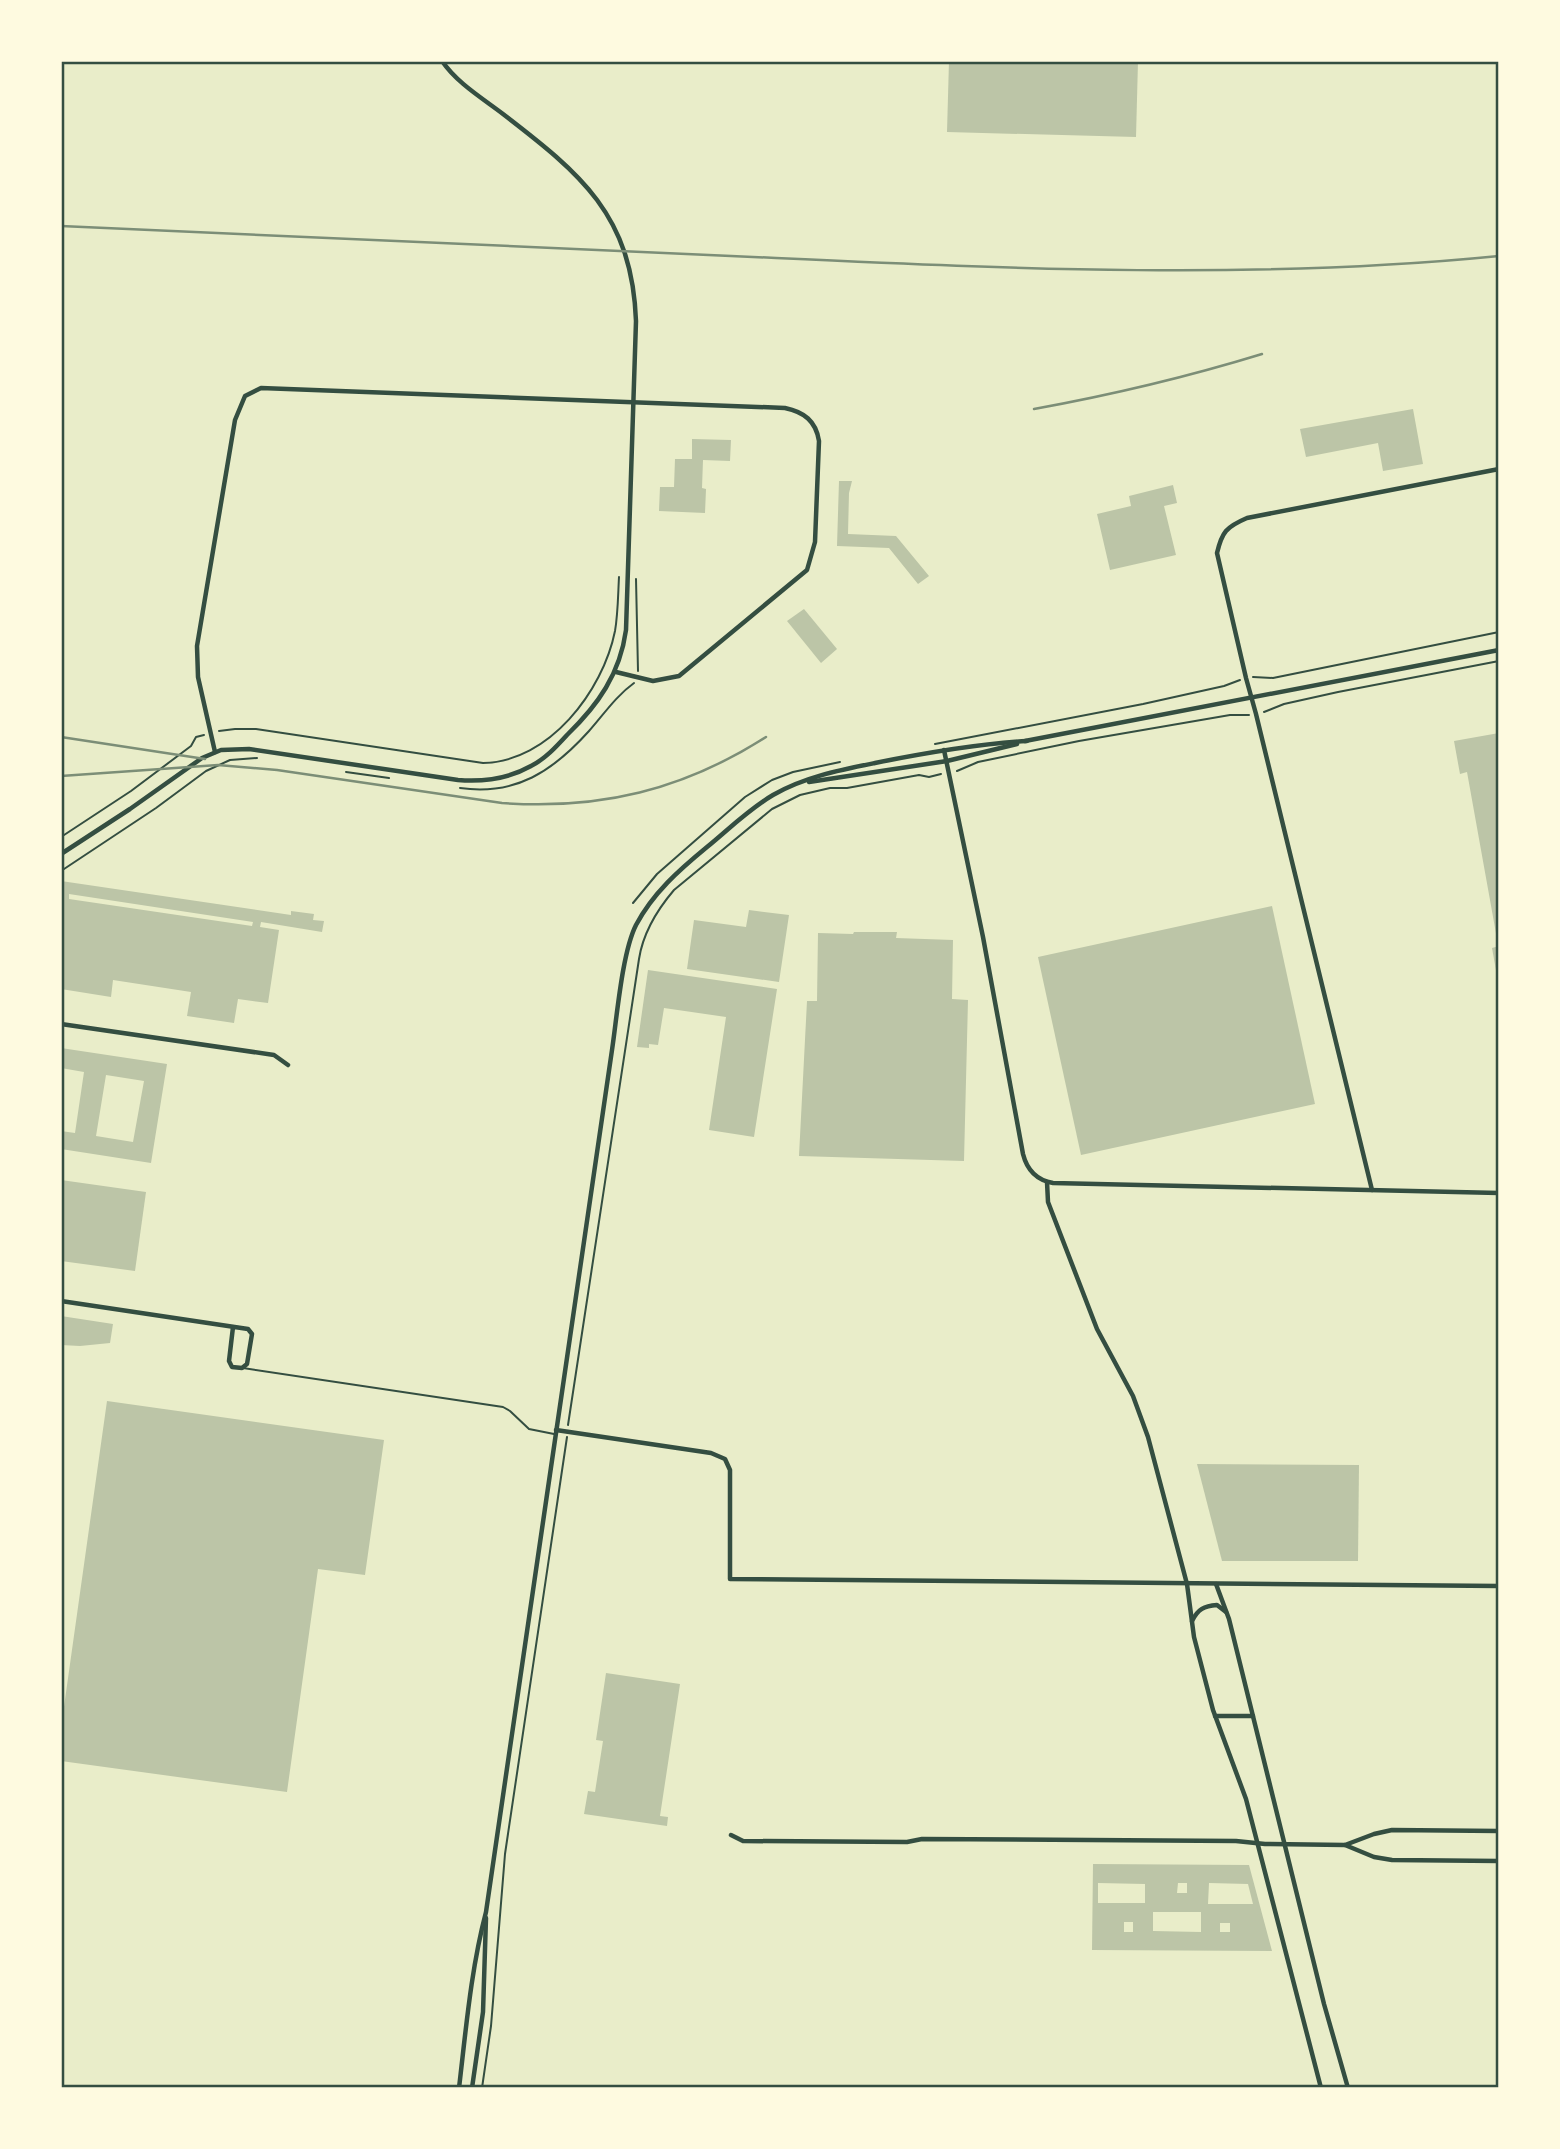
<svg xmlns="http://www.w3.org/2000/svg" width="1560" height="2149" font-family="'Libre Baskerville',serif">
	<rect width="100%" height="100%" fill="#e9edc9"/>
	<g fill="#bcc5a7" fill-rule="evenodd">
		<path d="M949 61H1138L1136 137 947 132Z"/>
		<path d="M1413 409 1423 464 1383 471 1378 443 1306 457 1300 429Z"/>
		<path d="M692 439 731 440 730 461 703 460 702 488 706 489 705 513 659 511 660 487H674L675 459H692Z"/>
		<path d="M839 481H852L849 493 848 534 896 536 929 576 918 584 889 548 837 546Z"/>
		<path d="M1173 485 1177 503 1164 506 1176 555 1110 570 1097 514 1131 506 1129 496Z"/>
		<path d="M804 609 837 649 821 663 787 621Z"/>
		<path d="M1499 733V939H1497L1467 772 1460 774 1454 741Z"/>
		<path d="M61 881 291 915V911L314 914 313 920 324 921 322 932 261 922 260 927 279 930 268 1003 238 999 234 1023 187 1016 191 992 113 980 111 997 61 989ZM69 894 253 922 252 926 69 899Z"/>
		<path d="M1272 906 1315 1104 1081 1155 1038 957Z"/>
		<path d="M749 910 789 915 779 982 687 969 694 920 746 927Z"/>
		<path d="M854 932H897L896 938 953 940 952 999 968 1000 964 1161 799 1156 807 1001H817L818 933 853 934Z"/>
		<path d="M1499 946V976H1497L1492 948Z"/>
		<path d="M648 970 777 989 754 1137 709 1130 726 1017 664 1008 658 1045 649 1044V1048L637 1047Z"/>
		<path d="M61 1048 167 1064 151 1163 61 1149V1131L75 1133 84 1072 61 1068ZM106 1075 144 1081 133 1142 96 1136Z"/>
		<path d="M61 1180 146 1192 135 1271 61 1261Z"/>
		<path d="M61 1316 113 1324 110 1343 80 1346 61 1345Z"/>
		<path d="M107 1401 384 1440 365 1575 318 1569 287 1792 61 1761V1728Z"/>
		<path d="M1197 1464 1359 1465 1358 1561H1222Z"/>
		<path d="M606 1673 680 1684 660 1816 668 1817 667 1826 584 1814 588 1791 595 1792 603 1741 596 1740Z"/>
		<path d="M1093 1864 1249 1865 1272 1951 1092 1950ZM1098 1883 1145 1884V1903H1098ZM1178 1883H1187V1893H1177ZM1209 1883 1248 1884 1253 1904H1208ZM1153 1912H1201V1932L1153 1931ZM1124 1922H1133V1932H1124ZM1220 1923H1230V1932H1220Z"/>
	</g>
	<g fill="none" stroke-linecap="round" stroke-linejoin="round">
		<g stroke="#344e41" stroke-width="2">
			<path d="M636 579 638 671"/>
			<path d="M1253 677 1273 678 1499 632"/>
			<path d="M1264 712 1284 704 1338 692 1499 661"/>
			<path d="M219 731 235 729H256L483 763C549 762 603 691 615 631 618 614 618 595 619 577"/>
			<path d="M935 744 1143 704 1224 686 1240 680"/>
			<path d="M957 771 978 762 1079 741 1230 715H1249"/>
			<path d="M346 772 389 778"/>
			<path d="M460 788C516 796 553 771 589 731 604 714 616 696 634 683"/>
			<path d="M61 837 131 791 191 746 196 737 204 735"/>
			<path d="M61 871 156 808 206 771 230 760 257 758"/>
			<path d="M633 903 657 874 745 797 772 780 793 772 840 762"/>
			<path d="M568 1425 639 959C643 933 657 910 674 890L772 809 800 795 830 788H847L919 775 929 777 941 774"/>
			<path d="M482 2088 491 2026 505 1854 567 1437"/>
		</g>
		<path stroke="#344e41" stroke-width="2" d="M243 1368 503 1407 510 1411 529 1429 554 1434"/>
		<g stroke="#344e41" stroke-width="4.5">
			<path d="M1025 741 1499 650"/>
			<path d="M944 750 983 937 1023 1154C1027 1170 1036 1180 1053 1183L1499 1193"/>
			<path d="M215 752 198 677 197 646 235 420 245 396 261 388 785 408C804 412 816 421 819 441L815 542 807 570 679 676 653 681 616 672"/>
			<path d="M809 782 947 761 1017 744"/>
			<path d="M61 854 130 809 202 758 221 750 249 749 458 780C483 782 508 779 531 766 545 759 556 747 567 735 598 705 620 674 626 630L636 321C632 215 581 174 503 114 482 98 457 83 442 61"/>
			<path d="M61 1024 274 1055 288 1065"/>
			<path d="M1047 1182 1048 1202 1097 1329 1133 1396 1148 1437 1187 1584 1194 1637 1213 1710 1246 1799 1321 2088"/>
			<path d="M1372 1190 1256 714 1246 678 1217 553C1222 532 1226 527 1247 518L1499 469"/>
			<path d="M61 1301 248 1329 252 1334 247 1364 242 1368 232 1367 229 1361 233 1327"/>
			<path d="M556 1430 711 1453 725 1459 730 1470V1579L1499 1586"/>
			<path d="M1216 1584 1229 1619 1324 2004 1348 2088"/>
			<path d="M1192 1621C1198 1609 1204 1606 1217 1605L1226 1612"/>
			<path d="M1215 1716H1253"/>
			<path d="M731 1835 743 1841 907 1842 922 1839 1236 1841 1265 1844 1345 1845 1374 1834 1392 1830 1499 1831"/>
			<path d="M1345 1845 1374 1857 1392 1860 1499 1861"/>
			<path d="M459 2088C466 2029 471 1969 486 1912L612 1050C617 1017 622 953 636 925 653 893 679 870 707 847 729 829 749 809 773 795 804 777 840 770 875 763 925 753 975 744 1027 741"/>
			<path d="M472 2088 483 2012 486 1918"/>
		</g>
		<g stroke="#7c8e77" stroke-width="2.5">
			<path d="M61 226C300 237 538 248 776 258 1017 269 1258 280 1499 256"/>
			<path d="M1034 409C1111 395 1187 377 1262 354"/>
			<path d="M61 737 205 759"/>
			<path d="M61 776 218 765 277 770 502 803C600 810 683 790 766 737"/>
		</g>
	</g>
	<rect width="1560" height="2149" fill="none" stroke="#fefae0" stroke-width="126"/>
	<rect x="63" y="63" width="1434" height="2023" fill="none" stroke="#344e41" stroke-width="2.5"/>
</svg>
